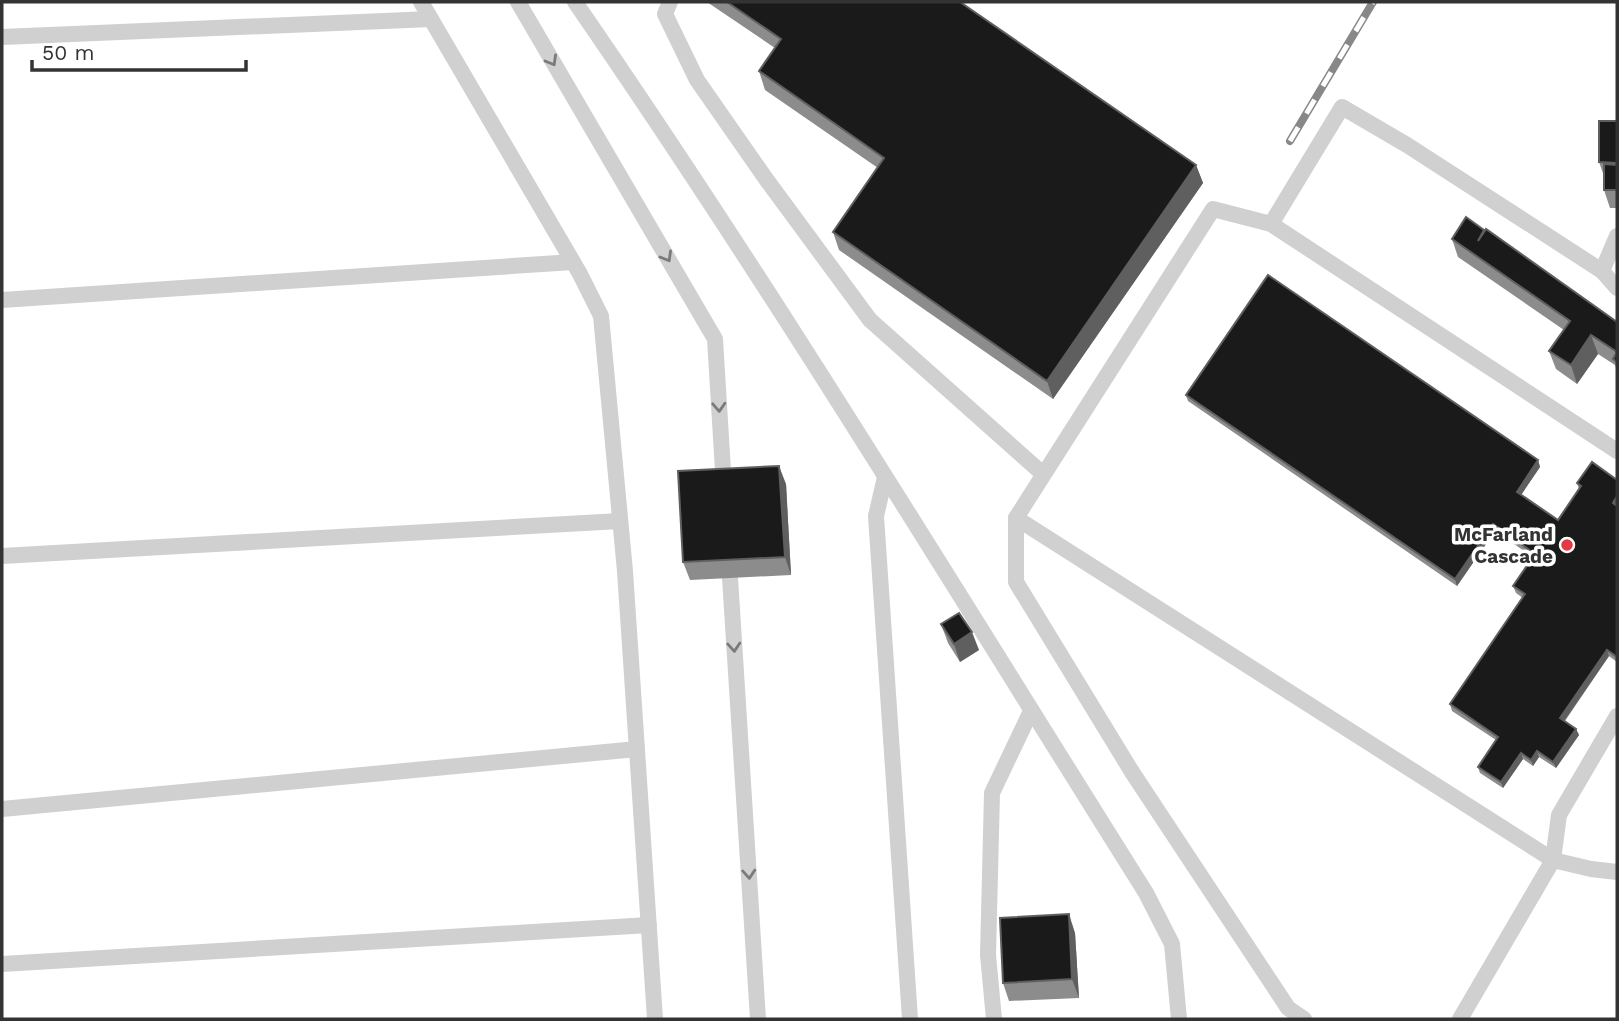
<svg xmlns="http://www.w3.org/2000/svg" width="1619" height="1021" font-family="'Work Sans',sans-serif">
	<rect width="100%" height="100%" fill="#fff"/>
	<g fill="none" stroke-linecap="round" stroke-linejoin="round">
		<g stroke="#d0d0d0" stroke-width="16">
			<path d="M421 2 580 274 601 316 625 571 655 1019"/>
			<path d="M518 2 715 339 724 487"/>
			<path d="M575 2C775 292 958 594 1146 893L1172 944 1179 1019"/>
			<path d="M670 2 665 14 697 80 766 179 870 320 1043 474"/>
			<path d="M2 37 431 19"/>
			<path d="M1271 224 1342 107 1407 145 1602 271"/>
			<path d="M1617 236 1602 271 1617 288"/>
			<path d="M2 300 573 262"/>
			<path d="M1617 451 1271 224 1213 209 1016 518 1553 860 1591 869 1617 872"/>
			<path d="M885 477 876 516 910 1019"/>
			<path d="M1016 518V582L1132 772 1288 1008 1304 1019"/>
			<path d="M2 556 620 521"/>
			<path d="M730 578 758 1019"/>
			<path d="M2 809 637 749"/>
			<path d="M2 964 649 925"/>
			<path d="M994 1019 988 955 992 793 1031 711"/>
			<path d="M1460 1019 1553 860 1559 815 1617 716"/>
		</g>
		<defs>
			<path id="rail" d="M1290 141 1373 2"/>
		</defs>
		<use href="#rail" stroke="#888" stroke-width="8"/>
		<use href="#rail" stroke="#fff" stroke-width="5" stroke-dasharray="16" stroke-linecap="butt"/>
	</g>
	<g fill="#8c8c8c">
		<path d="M707 2H960L1196 165 1203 183 1053 399 839 250 833 232 878 168 765 90 759 71 775 48Z"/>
		<path d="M1617 121V208H1610L1604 190V176L1599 162Z"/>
		<path d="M1484 230 1485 231 1617 322V371L1615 365 1598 354 1577 384 1556 369 1549 351 1564 330 1458 257 1452 239Z"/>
		<path d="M1186 395 1538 460 1540 467 1521 495 1558 520 1579 489 1577 483 1617 480V662L1609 656 1565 721 1576 729 1579 735 1556 768 1539 757 1533 766 1523 759 1503 788 1480 773 1478 767 1496 740 1452 711 1450 704 1523 598 1516 593 1513 586 1533 557 1495 531 1457 586 1188 401Z"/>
		<path d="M786 484 791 575 690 580 683 562Z"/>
		<path d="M941 624 979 650 960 662 948 643Z"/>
		<path d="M1075 933 1079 998 1009 1001 1003 983Z"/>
	</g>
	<g fill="#5f5f5f">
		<path d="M1196 165 1203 183 1053 399 1047 381Z"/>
		<path d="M1591 335 1598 354 1577 384 1571 365Z"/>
		<path d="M1538 460 1540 467 1519 498 1517 492Z"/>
		<path d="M779 466 786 484 791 575 785 557Z"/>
		<path d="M1617 496V506L1613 503Z"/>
		<path d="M1493 524 1495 531 1457 586 1455 579Z"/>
		<path d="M972 632 979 650 960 662 954 644Z"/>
		<path d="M1607 650 1609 656 1562 724 1560 718Z"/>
		<path d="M1576 729 1579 735 1556 768 1553 762Z"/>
		<path d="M1537 751 1539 757 1533 766 1531 760Z"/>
		<path d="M1521 753 1523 759 1503 788 1501 782Z"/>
		<path d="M1069 914 1075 933 1079 998 1072 979Z"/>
	</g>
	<g fill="#1a1a1a" stroke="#5f5f5f" stroke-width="2">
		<path d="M727 2H960L1196 165 1047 381 833 232 884 158 759 71 781 39Z"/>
		<path d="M1599 121H1617V163L1599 162Z"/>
		<path d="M1604 164 1617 165V190H1604Z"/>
		<path d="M1466 217 1484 230 1478 241 1486 229 1617 322V362L1613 359 1617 352 1591 335 1571 365 1549 351 1570 321 1452 239Z"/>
		<path d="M1268 275 1538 460 1517 492 1558 520 1581 486 1577 483 1592 462 1617 480V496L1613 503 1617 506V657L1607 650 1560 718 1576 729 1553 762 1537 751 1531 760 1521 753 1501 782 1478 767 1498 737 1450 704 1525 594 1513 586 1535 554 1493 524 1455 579 1186 395Z"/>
		<path d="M779 466 785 557 683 562 678 471Z"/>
		<path d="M959 613 972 632 954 644 941 624Z"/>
		<path d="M1069 914 1072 979 1003 983 1000 918Z"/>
	</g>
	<defs><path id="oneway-chevron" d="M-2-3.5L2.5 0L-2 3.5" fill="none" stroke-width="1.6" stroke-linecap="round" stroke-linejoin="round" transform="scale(1.75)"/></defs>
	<g stroke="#7a7a7a">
		<use href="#oneway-chevron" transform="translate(552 61) rotate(60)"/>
		<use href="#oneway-chevron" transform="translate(667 257) rotate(60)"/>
		<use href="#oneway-chevron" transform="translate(719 407) rotate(87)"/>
		<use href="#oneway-chevron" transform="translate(734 647) rotate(86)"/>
		<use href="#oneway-chevron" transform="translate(749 874) rotate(86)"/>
	</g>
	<circle fill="#e63946" stroke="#fff" stroke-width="2.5" cx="1567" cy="545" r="7"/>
	<g text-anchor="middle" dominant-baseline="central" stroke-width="7" stroke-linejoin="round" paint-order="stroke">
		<g font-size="19" font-weight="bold" fill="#333" stroke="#fff" text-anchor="end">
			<text x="1553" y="534">McFarland<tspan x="1553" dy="22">Cascade</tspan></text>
		</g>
	</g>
	<rect width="1619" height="1021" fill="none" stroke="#333333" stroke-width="7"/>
	<path d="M32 60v10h214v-10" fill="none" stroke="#333333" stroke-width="3.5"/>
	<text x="42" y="60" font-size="21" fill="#333333" stroke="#ffffff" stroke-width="5" paint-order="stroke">50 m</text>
</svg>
